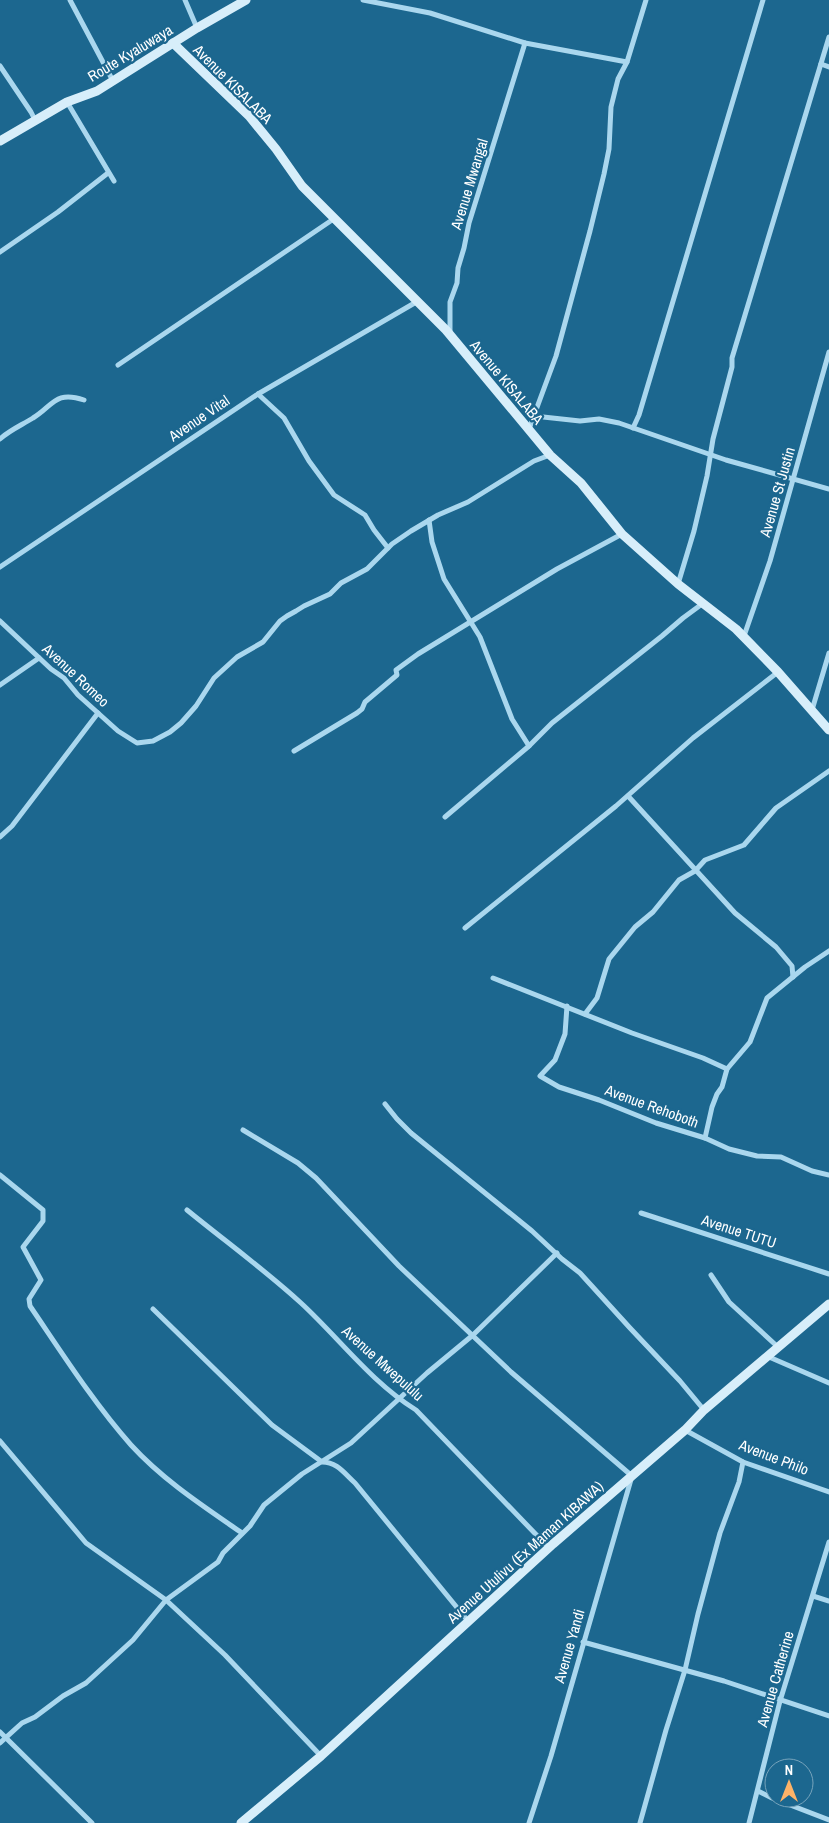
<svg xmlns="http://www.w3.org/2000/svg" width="829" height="1823" font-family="'Archivo Narrow',sans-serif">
	<rect width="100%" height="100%" fill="#1c678f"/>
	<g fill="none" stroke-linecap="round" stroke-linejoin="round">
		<g stroke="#aad7ee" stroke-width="5">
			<path d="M70 0 113 81"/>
			<path d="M185 0 197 28"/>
			<path d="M363 0 430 13 525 43 627 62"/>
			<path d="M821 64 829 67"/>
			<path d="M0 66 31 112 35 120"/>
			<path d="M67 102 114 181"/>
			<path d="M0 252 58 212 108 173"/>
			<path d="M450 335V302L457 283 458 268 464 248 469 223 525 43"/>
			<path d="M118 365 335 218"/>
			<path d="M258 394 284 418 309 461 334 495 365 515 374 530 388 548"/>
			<path d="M534 416 580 421 599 419 619 423 726 460 829 489"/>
			<path d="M633 428 639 415 763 0"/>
			<path d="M529 429 556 356 590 231 604 174 609 149 611 107 618 79 627 62 646 0"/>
			<path d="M0 439C10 430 22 425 33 418 53 406 55 390 84 400"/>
			<path d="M429 520 432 542 444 579 480 637 512 719 529 746"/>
			<path d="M0 567 258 394 418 301"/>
			<path d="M678 584 694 531 707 476 713 439 732 367V358L829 37"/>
			<path d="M0 621 51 669 64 678 78 695 118 731 137 743 153 741 170 732 181 723 196 706 214 678 237 657 263 642 280 621 287 616 296 611 304 606 330 594 341 583 367 569 392 544 411 531 438 515 468 502 534 461 550 455"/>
			<path d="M744 636 770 561 829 352"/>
			<path d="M0 685 39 658"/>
			<path d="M812 710 829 653"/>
			<path d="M294 751 357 713 362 709 365 702 397 675 396 670 418 654 557 569 622 534"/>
			<path d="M628 796 735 913 776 947 792 966 793 977"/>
			<path d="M445 817 529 746 552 723 662 636 683 618 702 604"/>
			<path d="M0 837 12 826 98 713"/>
			<path d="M465 928 616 806 693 738 778 672"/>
			<path d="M493 978 632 1033 703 1058 727 1069"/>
			<path d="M567 1006 565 1034 555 1060 540 1076 559 1087 599 1100 656 1123 705 1138 729 1149 757 1156 781 1157 812 1171 829 1175"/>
			<path d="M585 1014 597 998 609 959 635 927 653 912 679 880 695 871 705 860 744 845 776 808 829 771"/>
			<path d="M385 1104 397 1119 411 1133 532 1231 562 1259 580 1273 630 1328 680 1381 704 1410"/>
			<path d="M243 1130 298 1163 316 1178 399 1266 511 1372 632 1476 551 1756 529 1823"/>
			<path d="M705 1138 712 1107 717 1094 722 1087 727 1069 750 1042 767 998 805 967 829 951"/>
			<path d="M0 1175 43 1210V1221L23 1247 41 1280 29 1299 30 1306C62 1353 93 1402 131 1445 163 1480 203 1506 242 1533"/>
			<path d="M187 1210C225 1241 265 1270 301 1303 339 1338 371 1382 416 1410L549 1548"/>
			<path d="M641 1213 829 1274"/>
			<path d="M711 1275 729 1302 779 1348"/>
			<path d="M153 1309 272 1425 322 1462C337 1462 344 1473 355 1483L468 1621"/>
			<path d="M769 1357 829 1383"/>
			<path d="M685 1430 743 1462 829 1492"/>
			<path d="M0 1441 86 1543 166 1600 225 1655 321 1756"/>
			<path d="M813 1596 829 1601"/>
			<path d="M583 1642 724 1681 829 1716"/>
			<path d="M0 1732 92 1823"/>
			<path d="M0 1743 22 1723 35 1717 63 1696 86 1683 133 1640 166 1600 218 1562 223 1553 250 1526 264 1505 302 1474 351 1443 427 1373 473 1335 557 1253"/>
			<path d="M758 1791 772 1798 829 1820"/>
			<path d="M640 1823 666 1730 685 1670 698 1614 720 1533 739 1482 743 1462"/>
			<path d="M749 1823 780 1701 829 1542"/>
		</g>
		<g stroke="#d7eefa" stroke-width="9">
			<path d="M173 43 249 116 276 149 302 186 446 330 550 455 581 483 622 534 678 584 736 629 778 672 829 730"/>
			<path d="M0 141 67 102 97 91 197 28 246 0"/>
			<path d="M241 1823 321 1756 553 1544 685 1430 704 1410 829 1304"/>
		</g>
	</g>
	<g text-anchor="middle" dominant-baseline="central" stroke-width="4.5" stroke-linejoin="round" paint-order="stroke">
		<g font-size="15" fill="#fff" stroke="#1c678f">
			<text transform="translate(130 53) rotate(-31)">Route Kyaluwaya</text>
			<text transform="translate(233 84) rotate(45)">Avenue KISALABA</text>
			<text transform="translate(469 184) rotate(-73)">Avenue Mwangal</text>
			<text transform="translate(507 382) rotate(50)">Avenue KISALABA</text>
			<text transform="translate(199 418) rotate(-34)">Avenue Vital</text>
			<text transform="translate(777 492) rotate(-74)">Avenue St Justin</text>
			<text transform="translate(76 675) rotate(43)">Avenue Romeo</text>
			<text transform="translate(652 1106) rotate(20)">Avenue Rehoboth</text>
			<text transform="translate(739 1231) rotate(18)">Avenue TUTU</text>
			<text transform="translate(383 1363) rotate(42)">Avenue Mwepululu</text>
			<text transform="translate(774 1457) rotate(21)">Avenue Philo</text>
			<text transform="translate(525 1552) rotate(-42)">Avenue Utulivu (Ex Maman KIBAWA)</text>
			<text transform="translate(569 1646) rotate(-74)">Avenue Yandi</text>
			<text transform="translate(775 1679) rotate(-74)">Avenue Catherine</text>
		</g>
	</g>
	<g transform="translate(789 1783)"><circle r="24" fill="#1c678f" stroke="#77a4bc"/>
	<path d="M0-4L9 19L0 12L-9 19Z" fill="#feb368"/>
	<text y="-8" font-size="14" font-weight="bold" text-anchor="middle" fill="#ffffff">N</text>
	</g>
</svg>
